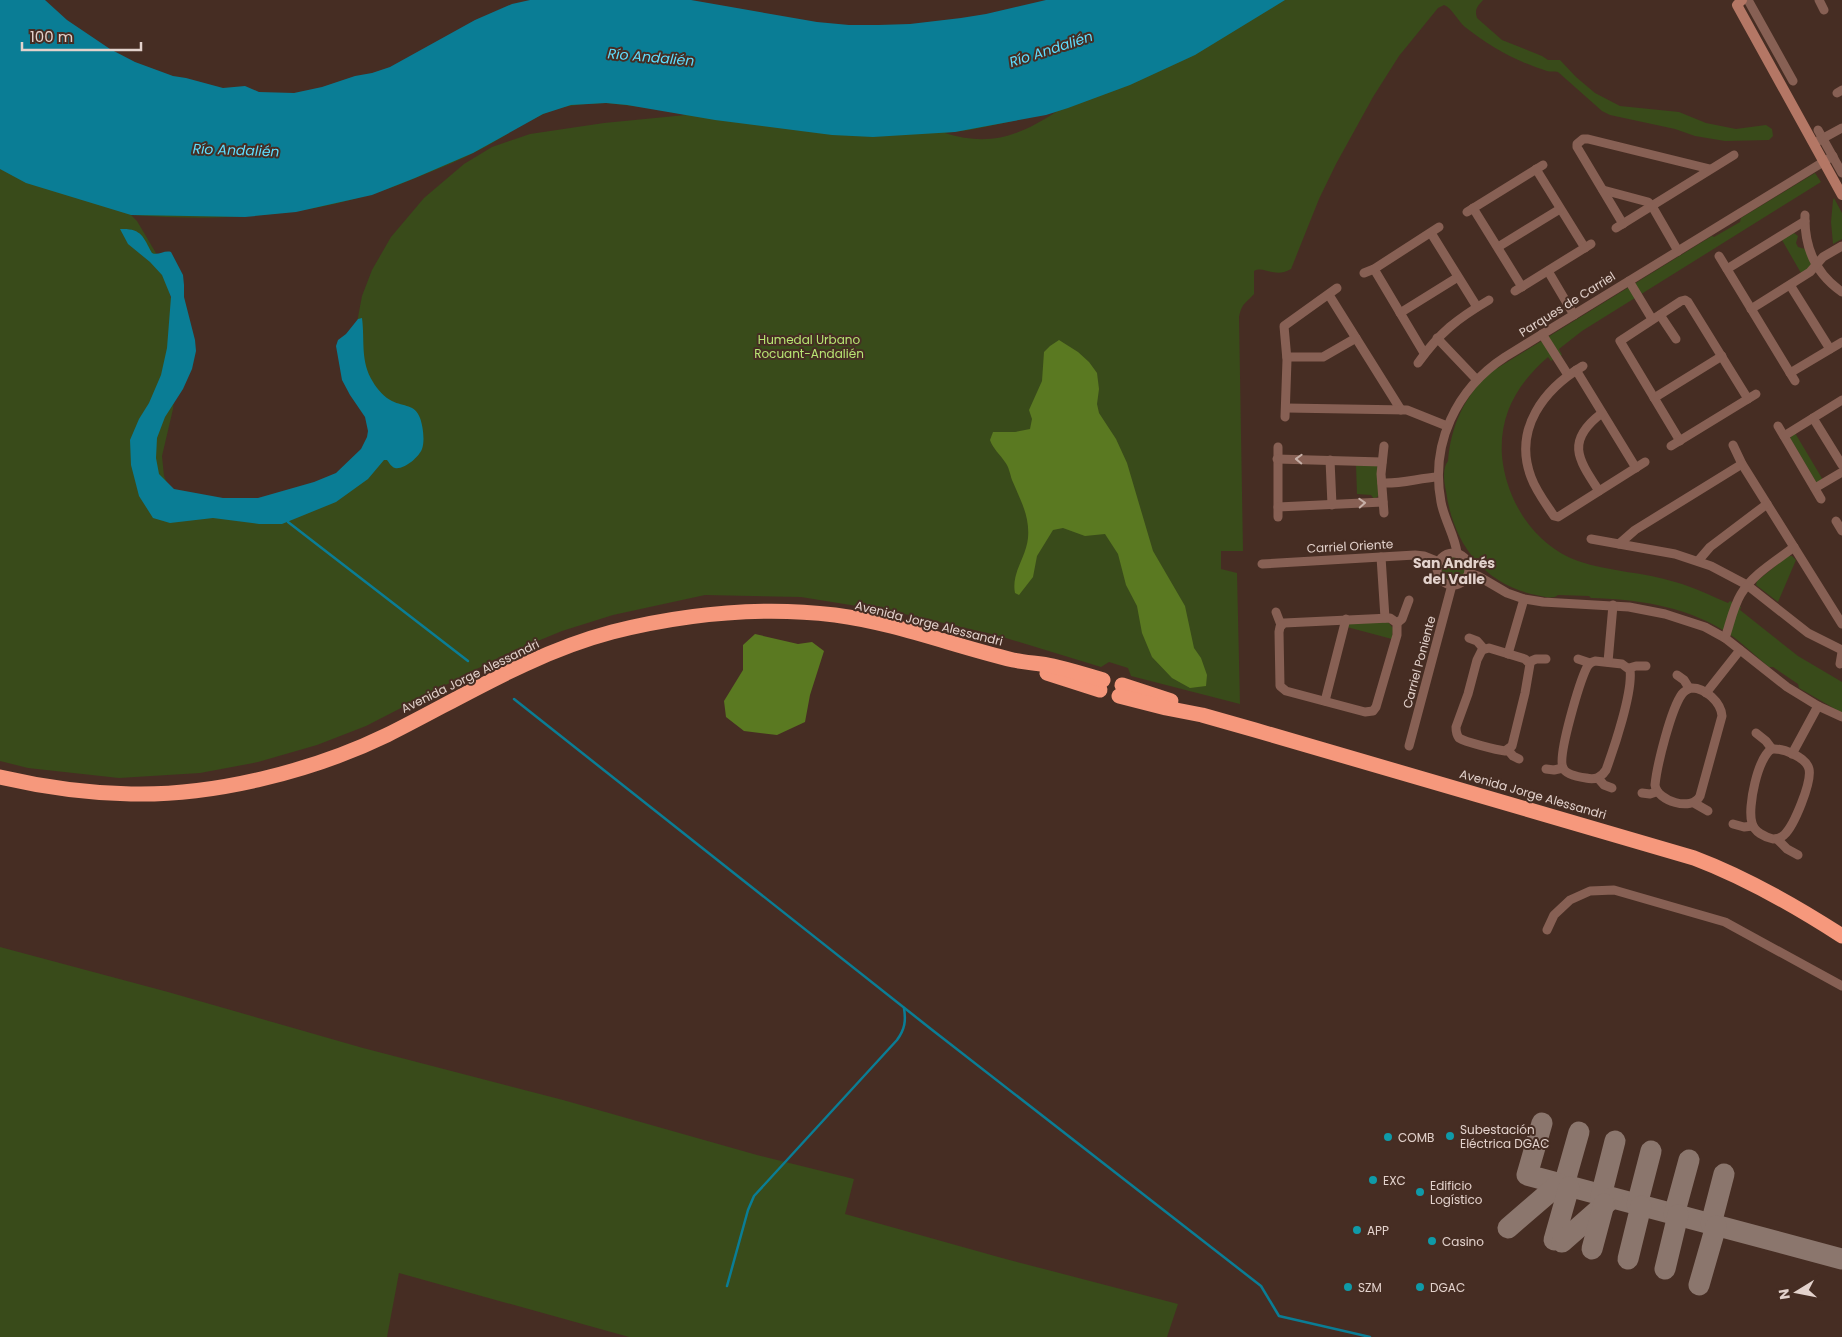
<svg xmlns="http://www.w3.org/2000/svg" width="1842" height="1337" font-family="Poppins,sans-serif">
	<rect width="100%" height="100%" fill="#462d23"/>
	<g fill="#394b1a" fill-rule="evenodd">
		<path d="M1240 0H1483C1478 6 1474 9 1477 18L1502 40 1542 56 1548 60H1560L1576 77 1595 93 1620 106 1679 112 1706 123 1736 129 1766 125 1772 129 1773 136 1769 140 1725 141 1695 136 1675 129 1610 115 1602 111 1558 72C1554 71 1551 72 1547 71 1517 62 1489 46 1465 27 1458 21 1452 8 1444 5L1438 8 1399 56 1373 97 1336 164 1319 199 1291 269C1274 279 1264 265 1254 271V294C1245 304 1242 303 1239 317L1243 551H1221V569L1237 573 1240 704 1131 676 1128 668 1109 662 1101 667 996 635 900 613 801 597 705 595 613 615 562 631 504 655 366 726 317 745 258 762 200 773 119 778 28 768 0 761V104L501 109ZM606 103 651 108 686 115 604 123 530 134 492 147 464 164 424 198 391 237 372 270 362 296 355 333 362 364 378 397 369 457 270 507 183 498 170 489 164 476 162 456 173 409 178 355 172 302 160 260 137 221 131 215C230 222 325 217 418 177 441 168 465 158 487 146 510 133 531 117 557 109 573 104 589 104 606 103ZM1056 112C1019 136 989 147 945 133L970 130Z"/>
		<path d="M1815 173 1821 182 1582 331 1559 349 1562 355 1551 361 1548 357C1518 383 1499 414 1502 456 1506 501 1535 546 1578 561 1610 572 1644 572 1675 582 1694 587 1711 596 1728 603L1730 601 1741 607 1740 610 1798 656 1842 682V713L1799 688 1798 684 1773 667H1769C1753 654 1739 639 1721 629 1683 606 1635 599 1591 598L1589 596 1558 595C1552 600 1543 596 1536 595 1483 584 1453 543 1446 491 1444 483 1442 468 1448 461 1451 426 1464 396 1491 372L1712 236 1714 237 1740 222 1741 218Z"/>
		<path d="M1834 198 1842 213V239L1833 244 1831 222 1833 200Z"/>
		<path d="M1794 233 1798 236 1796 243 1798 247 1805 249 1812 264 1810 268 1801 273 1782 240Z"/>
		<path d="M1795 433 1823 480 1818 483 1816 482 1790 438Z"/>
		<path d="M1375 464 1378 467 1380 495 1374 499 1371 495 1357 494 1356 465Z"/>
		<path d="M1788 556H1792L1796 560 1778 602 1756 585 1757 581Z"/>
		<circle cx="1454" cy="569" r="12"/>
		<path d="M1388 622 1393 628 1392 639 1347 627V624Z"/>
		<path d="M0 947 168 992 363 1048 563 1100 757 1155 854 1179 845 1214 1002 1258 1178 1304 1167 1337H629L399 1273 387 1337H0Z"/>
	</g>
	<g fill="#5a7921">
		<path d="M1059 340 1078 352 1089 362 1097 373 1099 389 1097 404 1099 413 1116 439 1127 463 1153 551 1185 606 1194 648 1201 658 1207 675 1206 686 1190 688 1172 678 1152 657 1142 633 1137 606 1126 585 1118 554 1105 534 1085 536 1063 528 1053 530 1037 556 1033 577 1019 595 1015 593C1011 573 1026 558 1028 538 1030 516 1020 499 1012 480 1010 474 1009 467 1005 462 1000 454 993 449 990 440L993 432H1015L1030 429 1032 419 1029 410 1042 381 1044 352 1050 346Z"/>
		<path d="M755 634 798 644 812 642 824 651 810 695 805 722 777 735 744 731 726 717 724 701 743 670V645Z"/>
	</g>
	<g fill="#0a7d95">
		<path d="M0 0H45L67 20 110 49 135 62 173 76 186 78 223 88 245 86 259 92 294 93 322 87 355 76 372 73 390 67 475 20 512 4 530 0H691L817 22 849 25H878L910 24 961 18 986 14 1046 0H1285L1195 55 1130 85 1068 108 1046 115 955 132 873 137 832 135 715 120 627 105 606 103 571 105 543 114 473 153 415 178 372 195 296 212 245 217 131 215 26 183 0 169Z"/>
		<path d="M120 229C141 228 143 236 152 253 158 256 164 250 171 252L183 275 184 285V297L195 340 196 351 192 369 183 389 165 417 157 438 156 458 159 474 174 489 223 498H258L314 482 336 473 361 449 367 437 368 431 365 417 350 395 342 380 336 346 338 340 346 334 358 319 362 318C365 341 360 361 373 382 377 389 385 398 392 401 404 407 415 404 420 418 423 426 425 441 422 449 419 457 404 470 395 468 391 467 389 462 387 460H384L368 479 336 502 282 524H259L213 518 170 523 153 518 139 496 131 465 130 440 139 419 149 403 161 375 167 348 171 297 162 275 150 262 128 244Z"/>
	</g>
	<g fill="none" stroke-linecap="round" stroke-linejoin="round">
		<g stroke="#0a7d95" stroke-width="2.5">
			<path d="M288 522 468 661"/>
			<path d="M514 699 931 1029 1261 1286 1279 1316 1370 1337"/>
			<path d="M727 1286 748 1210 754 1196 897 1040C905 1029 906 1021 904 1008"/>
		</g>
		<g stroke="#8b766d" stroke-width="21">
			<path d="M1542 1123 1527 1175 1842 1259"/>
			<path d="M1564 1185 1579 1132"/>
			<path d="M1601 1196 1615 1141"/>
			<path d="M1637 1205 1651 1151"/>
			<path d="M1674 1215 1689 1160"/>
			<path d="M1711 1224 1724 1174"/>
			<path d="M1508 1228 1559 1184"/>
			<path d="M1554 1240 1569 1187"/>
			<path d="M1562 1242 1612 1198"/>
			<path d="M1592 1249 1604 1204"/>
			<path d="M1628 1259 1641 1206"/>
			<path d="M1665 1269 1678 1215"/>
			<path d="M1699 1285 1716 1226"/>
		</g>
		<g stroke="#876054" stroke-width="9">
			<path d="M1748 0 1793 81"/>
			<path d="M1819 0 1824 10"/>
			<path d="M1837 93 1842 90"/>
			<path d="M1818 130 1842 173"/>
			<path d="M1818 141 1842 128"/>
			<path d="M1536 169 1585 248"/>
			<path d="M1603 190 1648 202 1652 206 1678 251"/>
			<path d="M1473 208 1522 287"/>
			<path d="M1467 212 1543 165"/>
			<path d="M1805 215C1804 247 1816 274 1842 292"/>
			<path d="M1623 224 1577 147V144L1583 139H1588L1710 169"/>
			<path d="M1616 228 1734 155"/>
			<path d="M1431 233 1477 307"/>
			<path d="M1498 247 1560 209"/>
			<path d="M1719 256 1795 381"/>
			<path d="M1374 269 1424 353"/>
			<path d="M1727 269 1805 221"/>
			<path d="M1548 271 1574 315"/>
			<path d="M1364 273 1374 269 1439 227"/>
			<path d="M1629 281 1652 319"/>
			<path d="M1790 285 1830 349"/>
			<path d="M1515 291 1591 244"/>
			<path d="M1329 295 1401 410"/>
			<path d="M1751 309 1810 272 1823 257 1842 246"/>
			<path d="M1400 313 1458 277"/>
			<path d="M1660 315 1676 339"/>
			<path d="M1542 334 1568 375"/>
			<path d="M1437 338 1477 380"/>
			<path d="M1287 357H1323L1356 338"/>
			<path d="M1418 363C1440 332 1457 319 1489 300"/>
			<path d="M1583 366C1544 389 1513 429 1531 477 1536 491 1546 504 1554 516L1558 517 1645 462"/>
			<path d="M1576 370 1636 468"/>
			<path d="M1790 373 1842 342"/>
			<path d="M1654 398 1722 356"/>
			<path d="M1286 408 1407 410 1447 426"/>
			<path d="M1285 417 1287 360 1284 326 1337 288"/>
			<path d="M1813 418 1842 465"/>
			<path d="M1778 426 1821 499"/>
			<path d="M1784 436 1842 400"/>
			<path d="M1680 441 1620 341 1681 301 1685 300 1688 302 1748 399"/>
			<path d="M1733 445 1742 464 1842 624"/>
			<path d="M1671 446 1756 394"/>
			<path d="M1278 447V517"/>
			<path d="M1277 459 1382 462"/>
			<path d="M1330 460 1332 505"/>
			<path d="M1382 483C1402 484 1419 478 1438 477"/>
			<path d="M1815 488 1842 472"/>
			<path d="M1599 491C1578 459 1565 441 1602 413"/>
			<path d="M1278 507 1383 502"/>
			<path d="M1384 513 1381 474 1384 446"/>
			<path d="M1836 521 1842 531"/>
			<path d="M1591 539 1675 554 1711 566 1747 585 1808 633 1842 650"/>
			<path d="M1619 544 1635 530 1742 464"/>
			<circle cx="1453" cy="569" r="16"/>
			<path d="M1457 553C1455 536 1444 519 1441 502 1430 444 1456 389 1505 357L1833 156"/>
			<path d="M1381 557 1385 618"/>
			<path d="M1698 561 1710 547 1767 504"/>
			<path d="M1262 564 1415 555 1424 556 1439 562"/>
			<path d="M1469 573 1478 576 1507 593 1524 599 1543 602 1629 607 1665 614 1705 627 1725 638 1787 687 1818 706 1842 717"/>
			<path d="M1276 612 1281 625"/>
			<path d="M1390 618 1397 623V635L1376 707 1373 711 1365 712 1286 691 1280 686 1279 632 1280 627 1284 623Z"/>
			<path d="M1397 623 1402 619 1409 600"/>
			<path d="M1469 638 1477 641 1484 649"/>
			<path d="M1725 638C1730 624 1733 607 1741 594 1753 574 1776 561 1794 547"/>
			<path d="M1489 648 1525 659 1530 664 1525 693 1512 746 1505 751C1497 750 1465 742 1459 738 1456 734 1456 731 1456 727L1468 694 1477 660 1482 650Z"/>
			<path d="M1508 654 1524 599"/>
			<path d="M1578 659 1590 663"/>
			<path d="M1595 661 1622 664 1630 670C1633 692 1614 748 1606 770 1601 778 1595 780 1586 778 1579 777 1566 775 1563 768 1557 756 1580 681 1587 667 1589 663 1591 662 1595 661Z"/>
			<path d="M1529 662 1536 659H1546"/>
			<path d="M1608 662 1613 605"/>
			<path d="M1840 664 1842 652"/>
			<path d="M1629 668 1636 666H1646"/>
			<path d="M1677 675 1684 680 1689 688"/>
			<path d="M1692 688C1705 688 1721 702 1722 716L1700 796C1692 812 1657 801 1655 785 1657 765 1671 709 1682 694 1685 690 1688 689 1692 688Z"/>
			<path d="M1706 693 1740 650"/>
			<path d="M1325 701 1346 619"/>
			<path d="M1756 733 1766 741 1772 749"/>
			<path d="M1409 746 1452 585"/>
			<path d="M1772 749C1783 748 1806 757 1809 769 1812 782 1794 826 1784 835 1781 838 1777 839 1773 839 1765 837 1754 832 1752 823 1747 808 1758 756 1772 749Z"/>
			<path d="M1508 750 1513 756 1519 759"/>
			<path d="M1792 754 1818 706"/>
			<path d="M1546 769 1554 770 1563 768"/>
			<path d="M1598 778 1604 785 1612 788"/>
			<path d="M1642 793 1650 794 1656 792"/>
			<path d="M1694 803 1708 811"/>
			<path d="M1733 824 1744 827 1753 826"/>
			<path d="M1777 839 1787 849 1798 855"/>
			<path d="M1547 930 1554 915 1570 900 1590 891 1614 890 1725 922 1842 986"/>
		</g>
		<path stroke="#b47765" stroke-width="10" d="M1742 0 1737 5 1842 195"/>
		<g stroke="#f6987c" stroke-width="15">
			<path d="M1047 673 1100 690"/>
			<path d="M1122 685 1171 701"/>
			<path d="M1119 696 1166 708 1202 715 1255 730 1694 858C1747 878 1794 905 1842 936"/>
			<path d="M0 777C43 787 87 793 131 794 214 796 313 771 387 735 461 698 532 653 612 632 684 614 760 606 835 615 896 623 954 646 1013 660 1027 663 1040 663 1053 666 1070 670 1087 675 1103 680"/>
		</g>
	</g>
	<defs><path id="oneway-chevron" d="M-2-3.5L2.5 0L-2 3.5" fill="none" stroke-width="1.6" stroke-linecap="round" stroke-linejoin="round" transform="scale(1.25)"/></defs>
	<g stroke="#c7b0a8">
		<use href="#oneway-chevron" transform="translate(1299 459) rotate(-178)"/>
		<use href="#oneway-chevron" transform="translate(1362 503) rotate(-3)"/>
	</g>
	<g fill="#0f9aa8" stroke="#462d23" stroke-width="2">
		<circle cx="1450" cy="1136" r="5"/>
		<circle cx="1388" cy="1137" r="5"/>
		<circle cx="1373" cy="1180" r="5"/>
		<circle cx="1420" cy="1192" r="5"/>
		<circle cx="1357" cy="1230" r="5"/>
		<circle cx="1432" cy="1241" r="5"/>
		<circle cx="1348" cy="1287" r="5"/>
		<circle cx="1420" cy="1287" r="5"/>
	</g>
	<g text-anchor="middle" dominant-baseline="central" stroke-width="4" stroke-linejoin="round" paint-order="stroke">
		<g font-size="12" fill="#e3d2cc" stroke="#462d23">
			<text transform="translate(1567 304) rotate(-32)">Parques de Carriel</text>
			<text transform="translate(1350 546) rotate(-3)">Carriel Oriente</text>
			<text transform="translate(929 623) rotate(14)">Avenida Jorge Alessandri</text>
			<text transform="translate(1419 662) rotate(-75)">Carriel Poniente</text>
			<text transform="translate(470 676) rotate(-26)">Avenida Jorge Alessandri</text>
			<text transform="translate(1533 794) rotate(16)">Avenida Jorge Alessandri</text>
		</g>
		<g font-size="12" fill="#b8e573" stroke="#462d23">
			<text x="809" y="339">Humedal Urbano<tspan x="809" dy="14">Rocuant-Andalién</tspan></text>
		</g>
		<g font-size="12" fill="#e3d2cc" stroke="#462d23" text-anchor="start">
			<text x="1460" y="1129">Subestación<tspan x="1460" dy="14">Eléctrica DGAC</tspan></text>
			<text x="1398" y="1137">COMB</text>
			<text x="1383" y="1180">EXC</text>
			<text x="1430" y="1185">Edificio<tspan x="1430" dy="14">Logístico</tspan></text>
			<text x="1367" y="1230">APP</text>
			<text x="1442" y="1241">Casino</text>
			<text x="1358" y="1287">SZM</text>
			<text x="1430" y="1287">DGAC</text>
		</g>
		<g font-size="14" font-style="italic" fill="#5fdeff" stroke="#462d23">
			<text transform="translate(1051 49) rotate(-18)">Río Andalién</text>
			<text transform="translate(651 57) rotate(5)">Río Andalién</text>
			<text transform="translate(236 150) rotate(2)">Río Andalién</text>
		</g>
		<g font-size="14" font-weight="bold" fill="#e3d2cc" stroke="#462d23">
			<text x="1454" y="563">San Andrés<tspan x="1454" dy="16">del Valle</tspan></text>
		</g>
	</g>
	<g transform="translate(1797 1292) rotate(260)" stroke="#462d23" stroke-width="4" paint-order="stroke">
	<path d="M0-4L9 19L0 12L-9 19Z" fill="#e3d2cc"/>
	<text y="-8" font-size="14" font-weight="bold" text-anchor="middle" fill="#e3d2cc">N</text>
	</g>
	<path d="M22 42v8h119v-8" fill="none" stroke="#e3d2cc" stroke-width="2.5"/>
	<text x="30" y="42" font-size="15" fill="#e3d2cc" stroke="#462d23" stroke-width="4" paint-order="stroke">100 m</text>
</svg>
